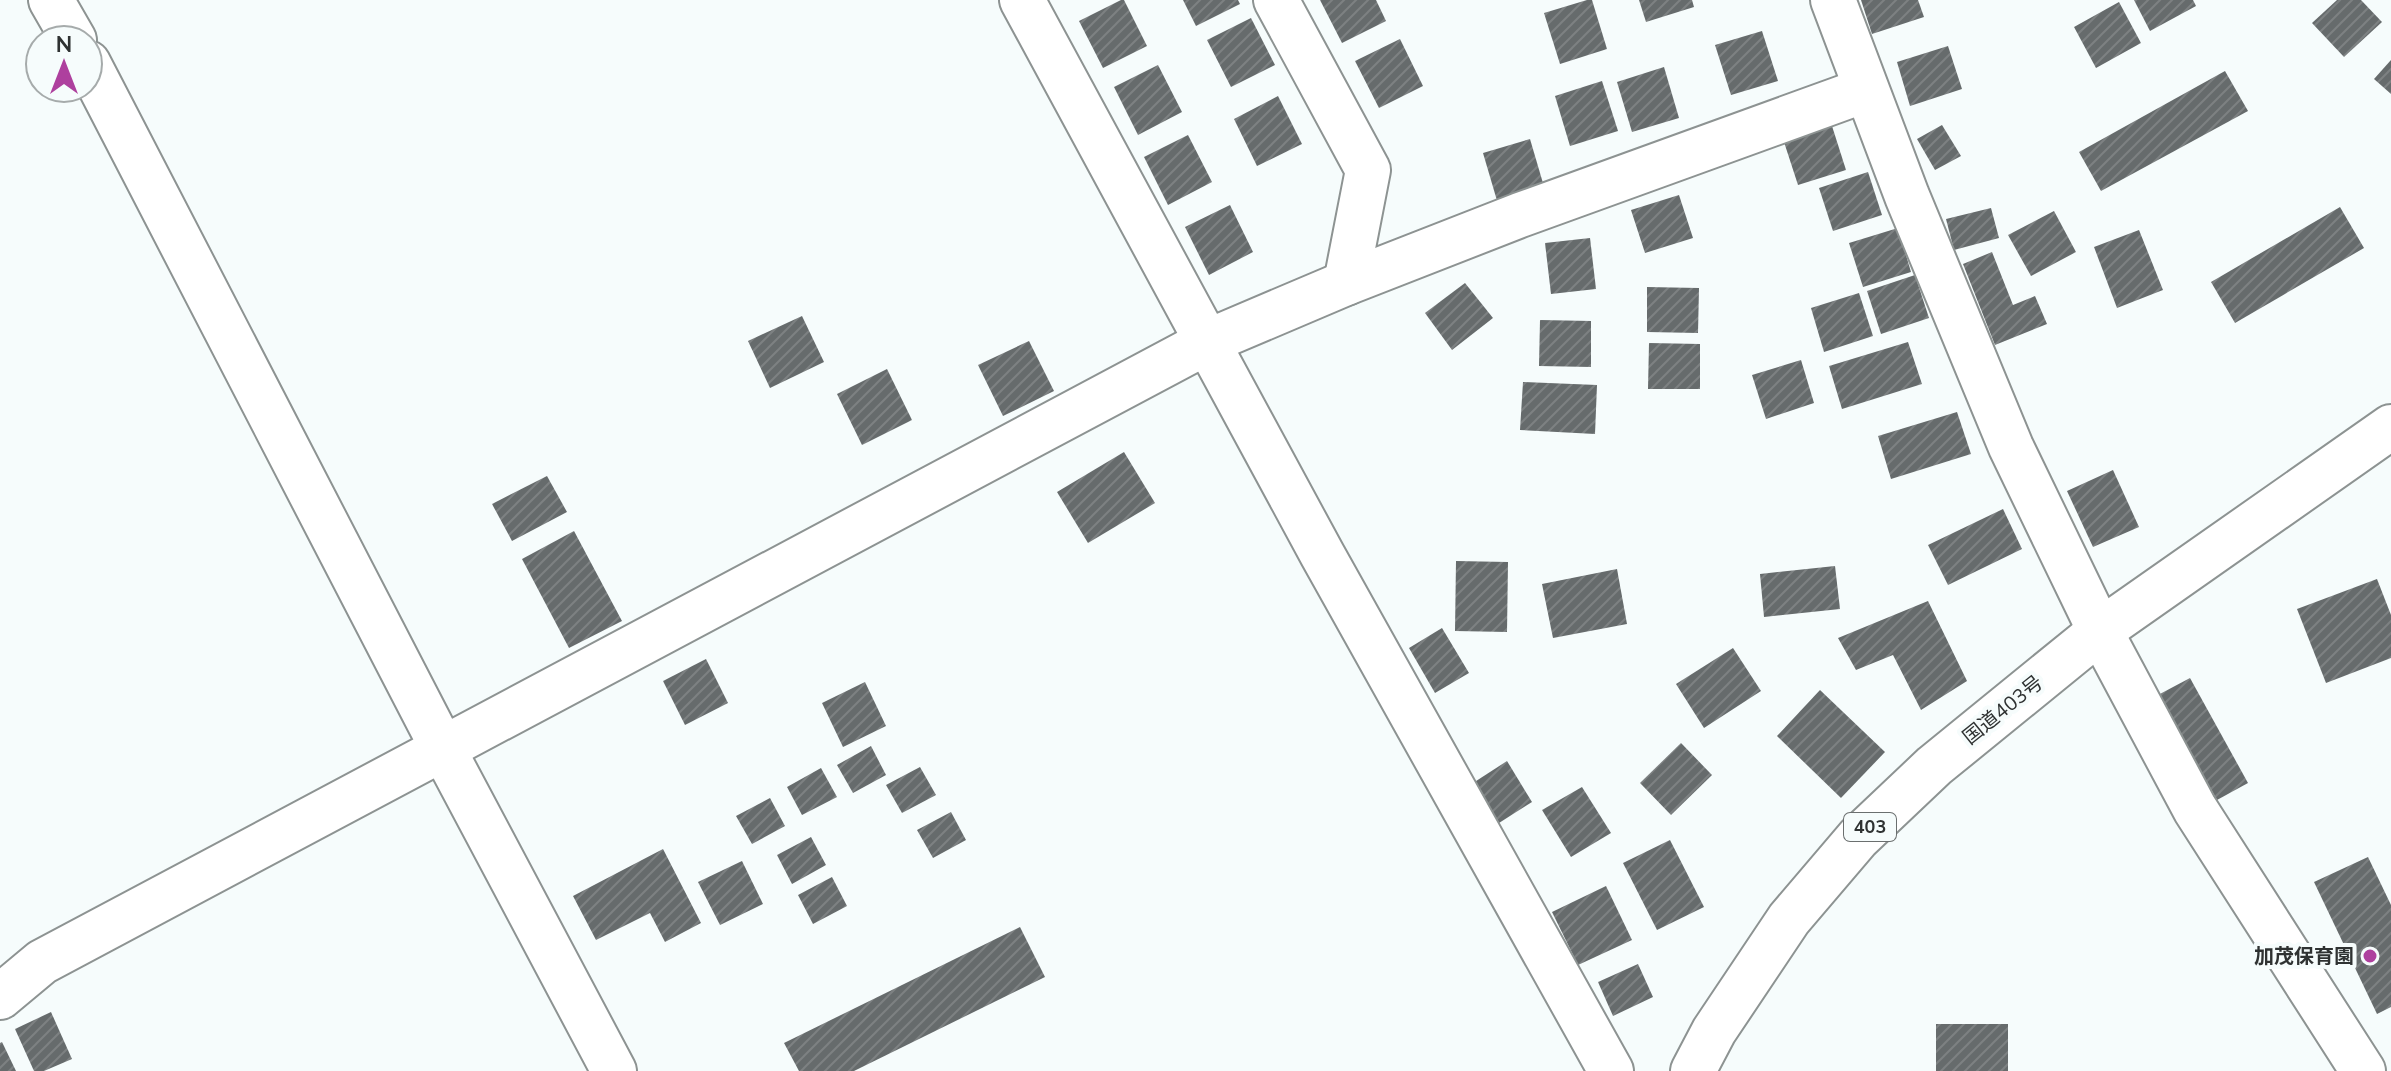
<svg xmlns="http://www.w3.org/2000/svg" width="2391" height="1071" font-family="'Nunito Sans','Noto Sans JP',sans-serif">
	<defs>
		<pattern id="building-hatch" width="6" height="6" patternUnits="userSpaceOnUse" patternTransform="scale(2)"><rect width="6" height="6" fill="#666b6c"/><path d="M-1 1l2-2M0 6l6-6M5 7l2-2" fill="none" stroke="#7d8182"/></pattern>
	</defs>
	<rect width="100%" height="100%" fill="#f6fcfc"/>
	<g fill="url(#building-hatch)">
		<path d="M1121 0H1124L1147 46 1103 68 1079 21Z"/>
		<path d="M1183 0H1238L1240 4 1196 26Z"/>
		<path d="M1320 0H1376L1386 21 1342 43Z"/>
		<path d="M1587 0H1592L1607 49 1560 64 1544 13Z"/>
		<path d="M1639 0H1692L1694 7 1646 22Z"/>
		<path d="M1861 0H1918L1924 17 1872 34Z"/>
		<path d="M2134 0H2193L2196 6 2150 31Z"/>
		<path d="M2337 0H2361L2382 22 2344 57 2312 23Z"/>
		<path d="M2119 2 2141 43 2096 68 2074 27Z"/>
		<path d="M1251 18 1275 65 1231 87 1207 40Z"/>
		<path d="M1762 31 1778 81 1731 95 1715 45Z"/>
		<path d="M1400 39 1423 86 1379 108 1355 61Z"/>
		<path d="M1948 46 1962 89 1910 106 1897 62Z"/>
		<path d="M2391 60V94L2374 79Z"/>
		<path d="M1158 65 1182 112 1138 135 1114 87Z"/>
		<path d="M1664 67 1679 118 1632 132 1617 82Z"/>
		<path d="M2225 71 2248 111 2101 191 2079 152Z"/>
		<path d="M1602 81 1618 131 1570 146 1555 96Z"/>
		<path d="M1278 96 1302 144 1257 166 1234 119Z"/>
		<path d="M1942 125 1961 156 1935 170 1917 139Z"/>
		<path d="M1832 126 1846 170 1798 185 1784 142Z"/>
		<path d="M1188 135 1212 182 1168 205 1144 157Z"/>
		<path d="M1530 139 1545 190 1498 204 1483 153Z"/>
		<path d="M1868 172 1882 215 1833 231 1819 188Z"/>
		<path d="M1679 195 1693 238 1645 253 1631 210Z"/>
		<path d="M1230 205 1253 252 1209 275 1185 227Z"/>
		<path d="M2340 207 2364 248 2235 323 2211 282Z"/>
		<path d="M1991 208 1999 238 1954 250 1946 219Z"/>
		<path d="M2054 211 2076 252 2031 276 2008 235Z"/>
		<path d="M1898 228 1911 272 1863 287 1849 243Z"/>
		<path d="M2139 230 2163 290 2117 308 2094 247Z"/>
		<path d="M1590 238 1596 289 1551 294 1545 243Z"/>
		<path d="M1992 252 2013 305 2035 296 2047 324 1995 345 1963 264Z"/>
		<path d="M1915 275 1929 318 1881 334 1867 291Z"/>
		<path d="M1465 283 1493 318 1452 350 1425 313Z"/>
		<path d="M1647 287 1699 288 1698 333 1647 332Z"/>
		<path d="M1859 293 1873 336 1824 352 1811 308Z"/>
		<path d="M802 316 824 362 770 388 748 341Z"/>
		<path d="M1540 320 1591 321V367L1539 366Z"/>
		<path d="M1029 341 1054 391 1003 416 978 365Z"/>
		<path d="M1908 342 1922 384 1842 409 1829 366Z"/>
		<path d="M1649 343 1700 344V389H1648Z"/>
		<path d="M1801 360 1814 403 1766 419 1752 375Z"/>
		<path d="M887 369 912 420 862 445 837 394Z"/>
		<path d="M1523 382 1597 385 1595 434 1520 430Z"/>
		<path d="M1957 412 1971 454 1891 479 1878 436Z"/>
		<path d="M1124 452 1155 503 1088 543 1057 492Z"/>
		<path d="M2113 470 2139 527 2093 547 2067 491Z"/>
		<path d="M547 476 567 512 512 541 492 504Z"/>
		<path d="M2003 509 2022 549 1948 585 1928 545Z"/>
		<path d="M574 531 622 621 569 648 522 559Z"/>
		<path d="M1456 561 1508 562 1507 632 1455 631Z"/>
		<path d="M1835 566 1840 609 1764 617 1760 574Z"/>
		<path d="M1617 569 1627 624 1553 638 1542 584Z"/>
		<path d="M2377 579 2391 615V658L2326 683 2297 609Z"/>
		<path d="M1928 601 1967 681 1921 710 1893 655 1856 670 1838 638Z"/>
		<path d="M1442 628 1469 673 1435 693 1409 648Z"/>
		<path d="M1733 648 1761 691 1704 728 1676 684Z"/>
		<path d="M706 659 728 703 685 725 663 681Z"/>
		<path d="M2190 678 2248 783 2217 800 2158 695Z"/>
		<path d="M865 682 886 726 843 747 822 703Z"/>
		<path d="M1820 690 1885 752 1841 798 1777 736Z"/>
		<path d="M1681 743 1712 775 1671 815 1640 783Z"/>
		<path d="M871 746 886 775 853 793 837 765Z"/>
		<path d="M1507 761 1532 802 1499 823 1473 783Z"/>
		<path d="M920 767 936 795 902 813 886 785Z"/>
		<path d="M821 768 837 797 802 815 787 787Z"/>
		<path d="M1582 787 1611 833 1571 857 1542 810Z"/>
		<path d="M770 798 785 826 752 844 736 816Z"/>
		<path d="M951 812 966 840 933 858 917 830Z"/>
		<path d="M811 837 826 865 792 884 777 855Z"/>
		<path d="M1670 840 1704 907 1657 930 1623 863Z"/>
		<path d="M663 849 701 923 665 942 650 913 596 940 573 896Z"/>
		<path d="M2368 857 2391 905V1007L2377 1014 2314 882Z"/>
		<path d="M742 861 763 904 720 925 698 882Z"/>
		<path d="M832 877 847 906 813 924 798 895Z"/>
		<path d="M1606 886 1632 940 1578 965 1552 912Z"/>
		<path d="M1020 927 1045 977 854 1071H799L784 1043Z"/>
		<path d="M1638 964 1653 997 1613 1016 1598 982Z"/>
		<path d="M51 1012 72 1059 44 1071H34L15 1029Z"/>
		<rect x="1936" y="1024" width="72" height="47"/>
		<path d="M2 1042 16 1071H0V1043Z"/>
	</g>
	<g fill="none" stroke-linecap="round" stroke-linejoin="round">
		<defs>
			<g id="minor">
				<path d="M51 0 74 40"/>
				<path d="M1022 0 1322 554 1611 1071"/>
				<path d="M1276 0 1368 170 1346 283"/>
				<path d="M1833 0 1907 196 2011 447 2100 631 2195 809 2363 1071"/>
				<path d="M88 63 443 749 614 1071"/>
				<path d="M0 997 42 962 1207 342 1346 283 1520 215 1865 90"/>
			</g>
			<path id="highway" d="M1693 1071 1714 1031 1789 919 1858 838 1934 766 2100 631 2391 427"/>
		</defs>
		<use href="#minor" stroke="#8d9392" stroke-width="48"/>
		<use href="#highway" stroke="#8d9392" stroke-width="48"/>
		<use href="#minor" stroke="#fff" stroke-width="44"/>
		<use href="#highway" stroke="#fff" stroke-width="44"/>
	</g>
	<circle fill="#ae409e" stroke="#f6fcfc" stroke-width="3" cx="2370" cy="956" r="8"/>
	<g text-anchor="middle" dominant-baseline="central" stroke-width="8" stroke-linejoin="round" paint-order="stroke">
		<rect fill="#f6fcfc" stroke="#6b6f6f" stroke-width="2" x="1844" y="813" width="52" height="28" rx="6"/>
		<g font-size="18" font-weight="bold" fill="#2f3232">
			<text x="1870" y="827">403</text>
		</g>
		<g font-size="20" fill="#2f3232" stroke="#f6fcfc">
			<text transform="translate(2003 710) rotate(-39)">国道403号</text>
		</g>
		<g font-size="20" font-weight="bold" fill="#2f3232" stroke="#f6fcfc" text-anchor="end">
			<text x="2354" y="956">加茂保育園</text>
		</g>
	</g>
	<g transform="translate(64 64)"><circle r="38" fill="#f6fcfc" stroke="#a6abab" stroke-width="2"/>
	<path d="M0-6L14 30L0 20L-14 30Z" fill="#ae409e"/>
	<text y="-12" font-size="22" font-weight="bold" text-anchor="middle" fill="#2f3232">N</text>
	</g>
</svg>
